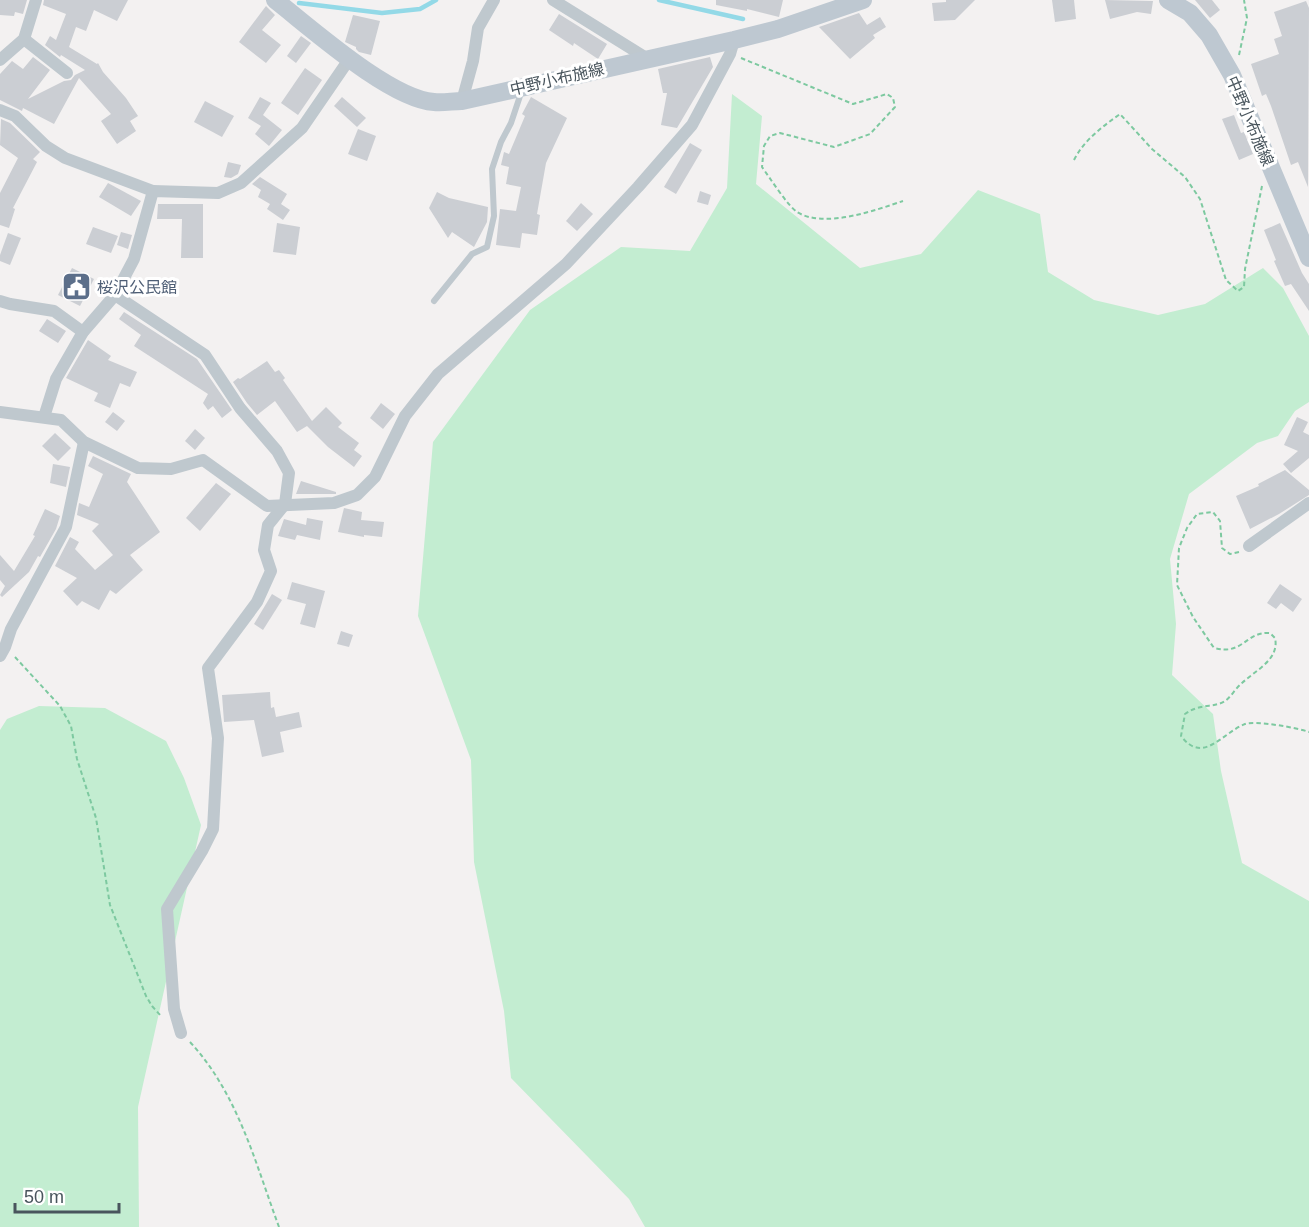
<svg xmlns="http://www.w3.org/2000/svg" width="1309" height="1227" font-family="Helvetica,'Noto Sans JP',sans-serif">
	<rect width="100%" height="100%" fill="#f3f1f1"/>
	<g fill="#c3edd1">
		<path d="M732 94 762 116 756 184 860 268 921 254 978 190 1040 214 1048 272 1094 300 1158 315 1205 304 1263 268 1283 288 1309 336V402L1295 411 1278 436 1257 443 1189 494 1170 559 1176 624 1172 675 1213 714 1221 771 1242 863 1309 901V1227H645L629 1199 511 1078 504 1011 474 862 471 760 418 616 433 442 530 310 621 247 690 251 727 188Z"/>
		<path d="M39 706 105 708 166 741 184 778 201 825 138 1107 139 1227H0V730L7 719Z"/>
	</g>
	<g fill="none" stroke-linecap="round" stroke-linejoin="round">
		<g stroke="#93d9e7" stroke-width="4.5">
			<path d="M659 0 743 19"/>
			<path d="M299 3 382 13 420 9 436 0"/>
		</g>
	</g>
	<g fill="#cbced3">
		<path d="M0 0H27L23 14 15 12 14 16 0 15Z"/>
		<path d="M44 0H128L117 21 94 10 86 31 76 27 69 47 97 64 98 63 103 72 126 98 138 116 130 121 136 131 117 144 101 121 111 114 79 78 54 124 23 108 22 111 0 100V74L12 61 23 69 33 57 50 70 28 99 64 81 71 80 75 75 85 70 61 55 60 57 45 45 50 36 56 40 66 14 43 5Z"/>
		<path d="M716 0H783L779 17 747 9V11L716 5Z"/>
		<path d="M946 0H975L955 20 934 21 932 3 946 2Z"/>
		<path d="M1052 0H1074L1076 19 1055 22Z"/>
		<path d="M1105 0 1153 1 1151 14 1137 12 1110 19Z"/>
		<path d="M1195 0H1212L1220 10 1210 18Z"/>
		<path d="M1306 1 1309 8 1308 187 1298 162 1291 165 1271 106 1266 94 1262 96 1251 64 1279 54 1274 39 1282 36 1274 12Z"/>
		<path d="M266 6 275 15 262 30 281 45 266 63 239 42Z"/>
		<path d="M859 13 867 25 880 17 886 27 873 35 875 38 850 59 819 27Z"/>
		<path d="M559 14 607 44 598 59 574 43 573 46 549 30Z"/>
		<path d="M353 15 380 21 371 55 359 52 356 49V47L345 42Z"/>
		<path d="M301 36 311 43 296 63 287 56Z"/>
		<path d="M710 57 713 67 677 128 661 125 667 93H663L658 69Z"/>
		<path d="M305 68 322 80 298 115 281 103Z"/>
		<path d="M260 97 271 103 263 115 282 130 269 146 255 134 261 126 248 118Z"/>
		<path d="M342 97 366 118 357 127 334 106Z"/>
		<path d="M531 97 567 118 546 163 537 214 540 215 537 235 522 233 520 248 496 245 500 209 516 211 521 187 506 184 509 167 501 165 504 152 509 154 525 116 522 114Z"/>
		<path d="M205 101 234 116 222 137 194 122Z"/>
		<path d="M1234 115 1241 133 1244 132 1253 154 1239 160 1222 119Z"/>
		<path d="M1 119 10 123 40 152 33 159 37 162 13 208 15 209 9 228 0 225V193L18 158 0 145Z"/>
		<path d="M358 129 376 136 367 161 348 154Z"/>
		<path d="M690 143 702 150 676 194 664 187Z"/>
		<path d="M228 162 241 165 238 174 231 178 224 177Z"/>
		<path d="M260 177 287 194 281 204 290 210 283 220 267 209 270 204 258 197 261 190 252 184Z"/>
		<path d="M108 183 141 201 131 216 99 197Z"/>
		<path d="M700 191 711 195 708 205 697 202Z"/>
		<path d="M437 192 449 198 488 207 487 222 474 247 452 232 448 238 429 208Z"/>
		<path d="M581 203 593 214 577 231 566 221Z"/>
		<path d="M158 204H203V258H181L182 219H157Z"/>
		<path d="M277 223 300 227 296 255 273 252Z"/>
		<path d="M1280 223 1302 273 1309 284V311L1291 284 1285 286 1274 261 1276 260 1264 230Z"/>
		<path d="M93 227 118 236 111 253 86 244Z"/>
		<path d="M121 232 132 235 128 249 117 245Z"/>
		<path d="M8 233 21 238 10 265 0 261V255Z"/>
		<path d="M72 268 94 279 80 306 58 295Z"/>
		<path d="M124 312 197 359 232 410 222 418 213 406 208 410 203 403 208 394 134 346 141 335 119 319Z"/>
		<path d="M47 319 66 331 58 343 39 331Z"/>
		<path d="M88 340 111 356 108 360 137 372 130 387 120 383 110 408 94 401 98 393 66 378Z"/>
		<path d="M267 361 275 372 279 370 285 378 283 380 312 421 326 407 342 423 338 427 359 443 354 450 362 456 354 467 328 447 307 426 297 432 275 401 257 415 247 403 233 382 238 378 240 379Z"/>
		<path d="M381 403 395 414 383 429 370 418Z"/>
		<path d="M113 412 125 421 117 431 105 422Z"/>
		<path d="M1297 417 1308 422 1303 432 1309 435V458L1291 473 1283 464 1298 451 1284 445Z"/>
		<path d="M195 429 205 438 195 450 185 441Z"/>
		<path d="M55 433 71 448 58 461 42 446Z"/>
		<path d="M93 456 131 474 127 482 160 532 130 555 143 570 116 594 110 590 99 610 82 601 77 606 63 591 77 578 55 566 70 537 79 542 75 549 95 570 113 555 92 531 99 524 77 515 79 503 89 507 103 474 88 466Z"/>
		<path d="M53 464 70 467 66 487 50 483Z"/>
		<path d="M1285 470 1309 490V495L1279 514 1250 529 1236 496 1259 486 1258 484Z"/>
		<path d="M301 481 336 492V494H296Z"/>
		<path d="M216 483 231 494 200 531 186 518Z"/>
		<path d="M344 508 362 512 361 520 384 522 382 537 364 535V537L338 532Z"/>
		<path d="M45 509 60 516 56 529 40 557 38 556 29 572 2 597 0 595 5 586 0 580V555L14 571 35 536 33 535Z"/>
		<path d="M307 518 323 521 320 540 297 535 295 540 278 536 284 519 306 525Z"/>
		<path d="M292 582 325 591 315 628 300 624 306 604 287 599Z"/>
		<path d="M1280 584 1302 599 1293 612 1281 603 1276 609 1267 603Z"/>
		<path d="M272 594 282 600 263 630 254 624Z"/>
		<path d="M341 631 353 635 349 647 337 644Z"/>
		<path d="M270 692 271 708 274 707 276 717 299 712 302 727 280 732 284 752 262 757 254 720 224 722 222 695Z"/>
	</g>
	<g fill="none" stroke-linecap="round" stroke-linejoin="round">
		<g stroke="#7dc9a0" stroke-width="2" stroke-dasharray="4.5 3" stroke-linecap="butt">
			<path d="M1239 55 1247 18 1244 0"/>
			<path d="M741 58 853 104 887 94 893 98 895 107 870 134 834 147 780 133 770 136 764 146 762 167C770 178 787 205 797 212 824 229 876 210 903 201"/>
			<path d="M1074 160C1084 140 1102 127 1120 114L1152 149 1185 177 1200 199 1226 280 1238 291 1244 287 1245 269 1262 186"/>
			<path d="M1239 552 1230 554 1222 548 1220 521 1213 512 1197 514 1187 528 1179 548 1177 585 1193 617 1214 648C1243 656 1246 631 1270 633L1275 638C1280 660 1254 671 1241 684 1235 689 1231 697 1225 701 1215 708 1200 703 1185 714L1181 736C1203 765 1222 733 1245 724 1255 720 1298 728 1309 732"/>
			<path d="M15 657 60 706 71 726 77 759 96 818 110 905 146 996 152 1006 161 1016"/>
			<path d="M190 1042C238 1094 255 1162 279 1227"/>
		</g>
		<path stroke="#bfc8ce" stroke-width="6" d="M434 301 472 254 487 247 494 216 492 169 501 142 511 123 522 90"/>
		<g stroke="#bfc8ce" stroke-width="12">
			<path d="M553 0 648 59"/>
			<path d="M24 39 67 73"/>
			<path d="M0 60 24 39 36 0"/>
			<path d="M462 101 473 61 478 28 494 0"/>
			<path d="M0 110 15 116 46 146 65 158 153 191"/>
			<path d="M115 295 205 355 240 408 277 451 289 473 285 504 268 525 264 550 271 571 257 602 208 668 218 738 213 829 202 851 167 909 174 1009 181 1033"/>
			<path d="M0 301 10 304 54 311 83 332"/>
			<path d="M0 412 61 420 84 442 138 468 171 469 203 460 267 506 334 503 357 495 375 477 405 416 438 374 566 264 638 187 692 125 730 54 734 40"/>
			<path d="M44 417 56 379 83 332 115 295 134 259 153 191 218 193 241 183 302 128 350 58"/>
			<path d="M1249 546 1309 503"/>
			<path d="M0 656 5 647 11 629 66 527 84 442"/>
		</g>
		<g stroke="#bec8d1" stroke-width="18">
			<path d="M275 0C311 28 390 99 434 102 443 103 453 101 462 101L734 40 778 29 863 0"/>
			<path d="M1168 0 1190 13 1209 35 1232 75 1309 258"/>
		</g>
	</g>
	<defs>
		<symbol id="civic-square" viewBox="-11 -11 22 22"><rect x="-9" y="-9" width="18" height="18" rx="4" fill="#5c6f8a" stroke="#fff"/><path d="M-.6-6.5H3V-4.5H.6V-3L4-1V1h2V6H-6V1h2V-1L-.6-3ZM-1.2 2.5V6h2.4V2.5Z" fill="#fff"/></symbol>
	</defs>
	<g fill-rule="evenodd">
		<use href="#civic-square" x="60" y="270" width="33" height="33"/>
	</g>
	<g text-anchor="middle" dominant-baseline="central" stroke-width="6" stroke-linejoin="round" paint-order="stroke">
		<g font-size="16" fill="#49555d" stroke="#fff">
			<text transform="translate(557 79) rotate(-13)">中野小布施線</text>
			<text transform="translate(1250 121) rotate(67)">中野小布施線</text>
		</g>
		<g font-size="16" fill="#4e5e75" stroke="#fff" text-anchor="start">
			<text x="97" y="287">桜沢公民館</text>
		</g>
	</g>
	<path d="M15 1203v9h104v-9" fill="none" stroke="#49555d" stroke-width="3"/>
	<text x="24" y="1203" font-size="18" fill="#49555d" stroke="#ffffff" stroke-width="4.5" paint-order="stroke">50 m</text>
</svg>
